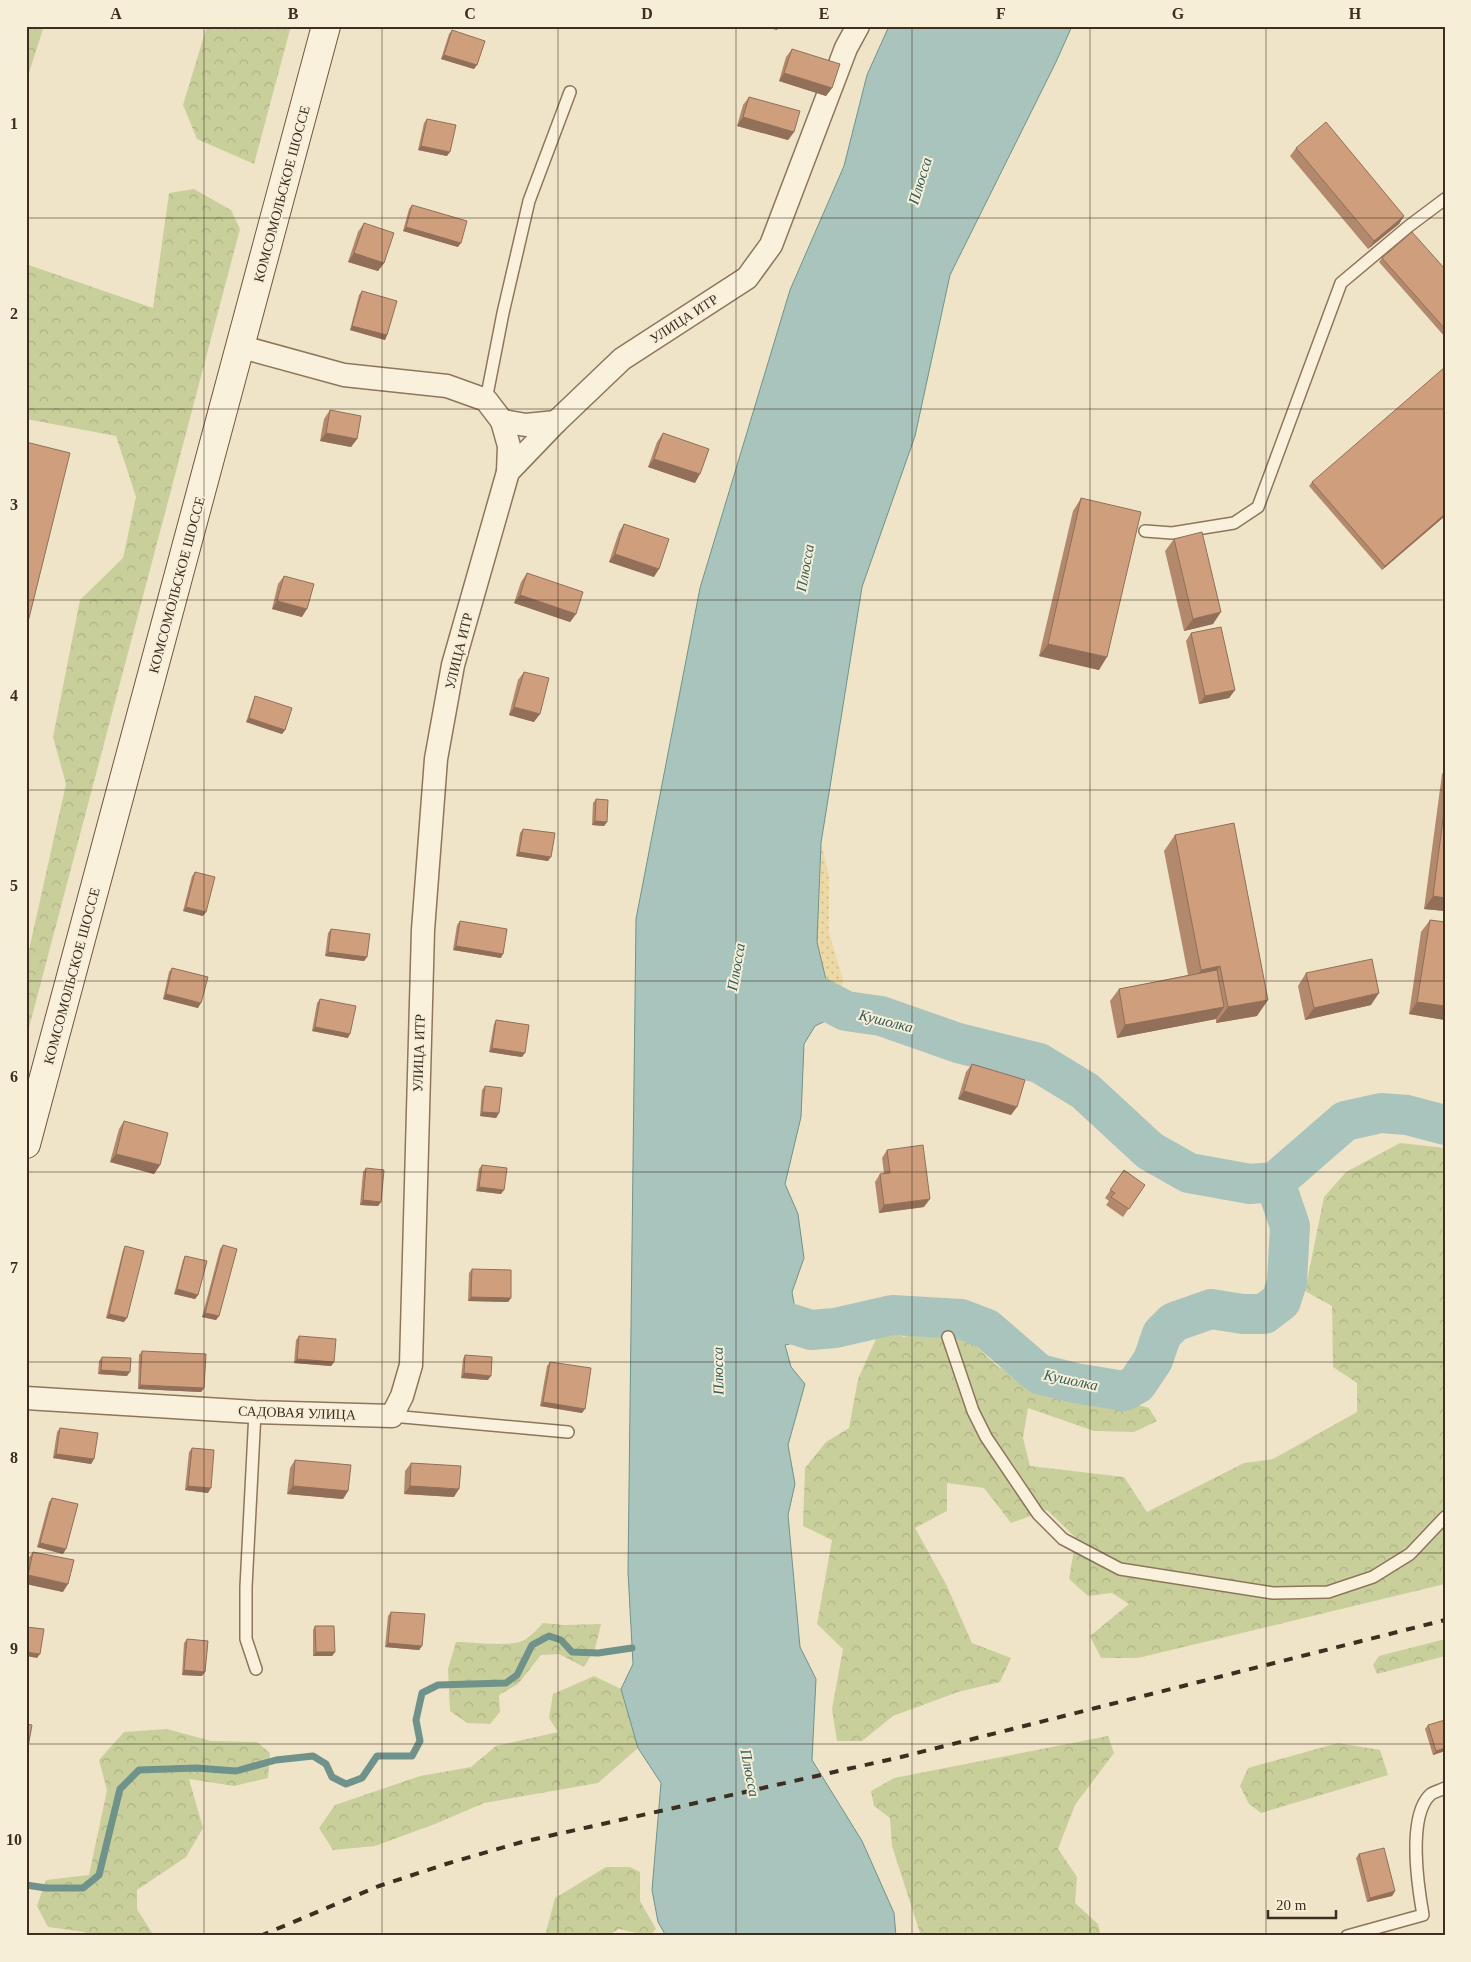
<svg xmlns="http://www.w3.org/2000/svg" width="1471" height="1962" font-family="Georgia,serif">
	<defs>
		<pattern id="forest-crowns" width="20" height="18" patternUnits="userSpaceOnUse" patternTransform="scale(1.25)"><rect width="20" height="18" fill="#c9cf9b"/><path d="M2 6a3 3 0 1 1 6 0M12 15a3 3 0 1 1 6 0" fill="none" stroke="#aeb285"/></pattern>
		<pattern id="sand-dots" width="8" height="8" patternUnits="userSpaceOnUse" patternTransform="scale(1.25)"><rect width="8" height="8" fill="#ecd9a5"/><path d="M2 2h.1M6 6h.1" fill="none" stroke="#cbbb8e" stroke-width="1.8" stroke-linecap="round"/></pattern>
	</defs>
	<rect width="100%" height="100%" fill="#f0e4c8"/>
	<g fill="url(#forest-crowns)">
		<path d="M26 26H44L26 82Z"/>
		<path d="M207 26H291L254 164 197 139 183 105Z"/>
		<path d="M194 189 231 210 240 229 26 1039V963L66 784 53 737 80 600 123 558 136 497 116 436 26 419V264L153 308 169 193Z"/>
		<path d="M1400 1143 1445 1148V1584L1138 1658H1101L1090 1636 1129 1604 1112 1593 1088 1596 1069 1579 1076 1538 1047 1510 1011 1523 984 1488 947 1483V1511L915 1528 946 1584 972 1643 1011 1658 1000 1682 958 1692 893 1716 862 1741H837L832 1709 843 1649 817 1624 832 1540 803 1526 805 1468 826 1442 849 1428 858 1379 880 1330 904 1337 931 1326 969 1339 997 1366 1035 1387 1089 1391 1149 1408 1157 1421 1134 1432 1094 1431 1028 1408 1023 1438 1030 1466 1124 1477 1147 1512 1244 1463 1273 1459 1357 1412V1383L1333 1367 1332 1306 1305 1291 1324 1197 1346 1172Z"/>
		<path d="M543 1623 563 1625 601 1624 595 1649 584 1667 559 1654 541 1655 518 1684 499 1695 500 1712 490 1724 467 1723 450 1711 448 1669 456 1642C473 1642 513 1648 526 1639 532 1635 538 1628 543 1623Z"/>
		<path d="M1445 1639V1656L1377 1674 1373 1665 1379 1656Z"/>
		<path d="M594 1676 621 1689 638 1748 598 1783 484 1803 435 1824 375 1846 333 1850 319 1828 335 1805 420 1776 471 1767 496 1746 558 1732 549 1718 553 1694Z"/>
		<path d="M167 1729 211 1741 257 1742 270 1753 268 1778 234 1786 189 1779 203 1828 186 1857 137 1890V1909L154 1936H85V1932L48 1927 37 1906 46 1880 89 1875 107 1790 99 1760 124 1732Z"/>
		<path d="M1108 1736 1114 1753 1075 1805 1058 1849 1077 1877 1075 1903 1098 1924 1101 1936H921L892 1846 890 1818 874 1806 871 1791 894 1778Z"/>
		<path d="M1338 1743 1380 1750 1388 1775 1261 1813 1249 1804 1240 1786 1248 1768Z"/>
		<path d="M606 1867H630L640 1872V1901L656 1929 649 1936 619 1929 607 1936H545L555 1898Z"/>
	</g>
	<path fill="url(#sand-dots)" d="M821 843 829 876V933L843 979 838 1001C805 960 819 893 821 843Z"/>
	<path fill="#a9c4bc" stroke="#6f938a" d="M889 26H1072L1056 62 950 275 915 436 862 587 821 843 817 942 828 988 846 1011 815 1026 804 1044 801 1117 785 1184 798 1214 804 1258 792 1292 796 1314 811 1330 802 1341 785 1345 791 1367 805 1384 788 1445 795 1484 788 1515 800 1647 816 1679 812 1760 862 1841 894 1913 896 1936H666L658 1922 652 1890 661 1783 638 1748 621 1689 633 1664 628 1572 636 919 700 588 790 290 844 166 867 75Z"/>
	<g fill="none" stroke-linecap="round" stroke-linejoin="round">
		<path stroke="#6f938a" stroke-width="7" d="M26 1885 46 1888H83L99 1875 120 1789 139 1770 196 1768 236 1771 276 1760 313 1756 326 1764 332 1777 346 1784 362 1778 377 1756H412L420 1741 416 1720 422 1693 438 1685 506 1683 517 1675 532 1645 549 1636 561 1640 572 1652 598 1653 632 1648"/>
		<g stroke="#a9c4bc" stroke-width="40">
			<path d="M798 986 846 1011 881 1016 958 1043 1039 1063 1085 1091 1150 1151 1189 1173 1250 1184 1275 1182 1345 1121 1381 1113 1407 1115 1445 1125"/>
			<path d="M758 1313 811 1330 835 1328 892 1315 961 1319 987 1329 1039 1374 1075 1383 1124 1391 1137 1384 1153 1360 1162 1334 1174 1322 1211 1309 1243 1314H1264L1281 1301 1287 1282 1290 1226 1275 1182"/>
		</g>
		<defs>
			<g id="service">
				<path d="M486 400 503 313 529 201 570 92"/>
				<path d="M1145 531 1172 533 1234 523 1258 507 1341 283 1409 226 1445 199"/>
				<path d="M948 1337 973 1411 986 1437 1038 1514 1063 1539 1120 1569 1273 1593 1328 1592 1373 1577 1410 1554 1445 1517"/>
				<path d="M255 1412 246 1587V1639L256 1669"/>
				<path d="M392 1416 568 1432"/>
				<path d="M1347 1936 1423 1915C1418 1887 1407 1815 1431 1794 1434 1792 1441 1790 1445 1788"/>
			</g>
			<g id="minor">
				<path d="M242 347 344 375 447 386 486 400 502 421 526 425 556 422"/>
				<path d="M502 421 509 446 508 472"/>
				<path d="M26 1398 255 1412 392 1416 402 1396 411 1365 423 930 436 759 453 665 508 472 556 422 622 359 747 278 771 245 846 48 858 26"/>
			</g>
			<path id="secondary" d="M26 1144 326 26"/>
		</defs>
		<use href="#service" stroke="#8d765c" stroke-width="14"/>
		<use href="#minor" stroke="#8d765c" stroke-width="25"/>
		<use href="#secondary" stroke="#6f573f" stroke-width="30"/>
		<use href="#service" stroke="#faf1dc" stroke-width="11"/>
		<use href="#minor" stroke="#faf1dc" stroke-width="22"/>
		<use href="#secondary" stroke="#faf1dc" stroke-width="28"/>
		<path stroke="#3d2e20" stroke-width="4" stroke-dasharray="9 9" stroke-linecap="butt" d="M260 1936 379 1886 446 1864 522 1842 901 1757 1445 1620"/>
	</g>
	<g fill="#b2896c">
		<path d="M452 30 474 69 441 59 449 34Z"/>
		<path d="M792 49 832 88 826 96 779 81 786 57Z"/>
		<path d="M749 97 794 132 788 140 737 126 743 105Z"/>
		<path d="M427 119 447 156 418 150 424 123Z"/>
		<path d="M1296 148 1404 216 1399 224 1368 249 1290 156Z"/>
		<path d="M412 205 458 247 403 231 409 209Z"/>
		<path d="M364 223 384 263 378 271 348 262 358 232Z"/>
		<path d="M1382 258 1445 269V337L1379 262Z"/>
		<path d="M362 291 387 335 385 340 350 330 359 295Z"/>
		<path d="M330 410 357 439 351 447 320 441 324 419Z"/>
		<path d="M663 433 695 483 648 467 657 442Z"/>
		<path d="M1312 482 1445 516 1382 570 1309 486Z"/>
		<path d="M1081 498 1099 670 1039 656 1073 511Z"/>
		<path d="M624 524 654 577 609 562 619 532Z"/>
		<path d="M1174 539 1213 624 1184 631 1165 551Z"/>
		<path d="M527 573 576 614 570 622 514 603 521 582Z"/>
		<path d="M284 576 302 617 272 609 278 584Z"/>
		<path d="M1191 633 1235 690 1229 698 1199 704 1186 641Z"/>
		<path d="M524 672 534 722 509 715 518 680Z"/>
		<path d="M255 696 285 730 282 734 246 722 253 701Z"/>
		<path d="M1445 770V911L1424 909 1442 774Z"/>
		<path d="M596 799 607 822 604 826 592 825 593 803Z"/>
		<path d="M523 829 548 861 516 856 520 833Z"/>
		<path d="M1175 835 1257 1016 1216 1023V1019L1117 1038 1110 1001 1119 989 1188 975 1164 851Z"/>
		<path d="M195 872 203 916 183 911 192 876Z"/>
		<path d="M1430 920 1445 922V1020L1409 1014 1421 932Z"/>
		<path d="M460 921 501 958 453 950 457 925Z"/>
		<path d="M331 929 367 957 364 961 325 956 328 933Z"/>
		<path d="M172 968 198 1008 163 999 169 972Z"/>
		<path d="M1306 973 1371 1005 1305 1020 1298 986Z"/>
		<path d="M320 999 348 1038 312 1031 317 1003Z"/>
		<path d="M496 1020 522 1057 489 1052 494 1024Z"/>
		<path d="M972 1064 1011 1115 958 1099 966 1072Z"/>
		<path d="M485 1086 499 1113 496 1118 480 1116 482 1090Z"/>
		<path d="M124 1121 160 1165 154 1174 110 1162 119 1129Z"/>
		<path d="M887 1150 924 1207 879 1213 875 1182 880 1174 884 1173 882 1158Z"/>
		<path d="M482 1165 501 1194 476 1191 479 1169Z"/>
		<path d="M366 1168 381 1202 378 1206 360 1205 363 1172Z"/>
		<path d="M1124 1170 1145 1185 1123 1217 1106 1205 1109 1201 1105 1198Z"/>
		<path d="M223 1245 219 1316 216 1320 202 1317 220 1249Z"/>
		<path d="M125 1246 124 1322 106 1318 123 1250Z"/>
		<path d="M185 1256 198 1295 195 1299 174 1294 183 1260Z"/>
		<path d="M472 1269 511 1298 508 1302 468 1301 469 1273Z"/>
		<path d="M299 1336 334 1362 331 1366 294 1363 296 1340Z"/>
		<path d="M142 1351 204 1388 201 1392 138 1389 139 1355Z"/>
		<path d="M465 1355 488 1380 461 1378 463 1359Z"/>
		<path d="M102 1357 127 1376 98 1374 99 1361Z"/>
		<path d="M550 1362 582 1413 540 1406 547 1366Z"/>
		<path d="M60 1428 94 1459 91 1464 53 1458 57 1432Z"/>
		<path d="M192 1448 208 1493 185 1490 189 1452Z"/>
		<path d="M295 1460 348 1491 343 1499 287 1494 290 1468Z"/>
		<path d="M411 1463 454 1497 404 1494 405 1471Z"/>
		<path d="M52 1498 63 1554 37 1547 49 1502Z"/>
		<path d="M33 1552 63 1592 26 1584V1563L27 1560Z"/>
		<path d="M391 1612 422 1646 419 1650 385 1647 388 1616Z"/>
		<path d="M315 1626 335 1652 332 1656H313V1630Z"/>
		<path d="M187 1639 202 1676 182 1675 184 1643Z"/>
		<path d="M1428 1725 1445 1751 1433 1755 1425 1729Z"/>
		<path d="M1359 1854 1395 1891 1392 1896 1367 1902 1356 1858Z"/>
	</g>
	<g fill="#916f58">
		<path d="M761 26H779L777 30Z"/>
		<path d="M444 55 477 65 474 69 441 59Z"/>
		<path d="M784 73 832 88 826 96 779 81Z"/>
		<path d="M743 117 794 132 788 140 737 126Z"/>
		<path d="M421 146 450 152 447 156 418 150Z"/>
		<path d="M1404 216 1399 224 1368 249 1374 241Z"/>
		<path d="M406 227 461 243 458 247 403 231Z"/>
		<path d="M354 253 384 263 378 271 348 262Z"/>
		<path d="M352 326 387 335 385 340 350 330Z"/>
		<path d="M326 433 357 439 351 447 320 441Z"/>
		<path d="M654 459 700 474 695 483 648 467Z"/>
		<path d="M1445 514V516L1382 570 1385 566Z"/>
		<path d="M615 554 659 569 654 577 609 562Z"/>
		<path d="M520 595 576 614 570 622 514 603Z"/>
		<path d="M277 601 307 609 302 617 272 609Z"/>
		<path d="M1221 612 1213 624 1184 631 1193 619Z"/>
		<path d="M1048 644 1107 657 1099 670 1039 656Z"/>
		<path d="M1235 690 1229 698 1199 704 1205 696Z"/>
		<path d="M514 707 540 714 534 722 509 715Z"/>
		<path d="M249 718 285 730 282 734 246 722Z"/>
		<path d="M595 821 607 822 604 826 592 825Z"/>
		<path d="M519 852 551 857 548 861 516 856Z"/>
		<path d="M1433 896 1445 898V911L1424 909Z"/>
		<path d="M186 907 206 912 203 916 183 911Z"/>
		<path d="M456 946 503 954 501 958 453 950Z"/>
		<path d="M328 952 367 957 364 961 325 956Z"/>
		<path d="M1220 966 1209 982 1190 986 1201 970Z"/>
		<path d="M1379 993 1371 1005 1305 1020 1314 1008Z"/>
		<path d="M166 994 201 1003 198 1008 163 999Z"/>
		<path d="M1268 1000 1257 1016 1216 1023 1228 1007Z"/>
		<path d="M1417 1002 1445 1006V1020L1409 1014Z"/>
		<path d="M1224 1007 1216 1019 1117 1038 1125 1025Z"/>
		<path d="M315 1027 350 1034 348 1038 312 1031Z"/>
		<path d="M492 1048 525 1053 522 1057 489 1052Z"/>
		<path d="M964 1091 1017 1107 1011 1115 958 1099Z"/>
		<path d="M482 1112 499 1113 496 1118 480 1116Z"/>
		<path d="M116 1154 160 1165 154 1174 110 1162Z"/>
		<path d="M479 1187 504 1190 501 1194 476 1191Z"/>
		<path d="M930 1199 924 1207 879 1213 884 1205Z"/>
		<path d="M363 1200 381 1202 378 1206 360 1205Z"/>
		<path d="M177 1289 198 1295 195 1299 174 1294Z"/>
		<path d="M471 1297 511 1298 508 1302 468 1301Z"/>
		<path d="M205 1313 219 1316 216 1320 202 1317Z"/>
		<path d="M109 1314 127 1318 124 1322 106 1318Z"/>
		<path d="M297 1359 334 1362 331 1366 294 1363Z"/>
		<path d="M101 1370 130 1372 127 1376 98 1374Z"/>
		<path d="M464 1373 491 1376 488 1380 461 1378Z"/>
		<path d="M140 1385 204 1388 201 1392 138 1389Z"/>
		<path d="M543 1402 585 1409 582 1413 540 1406Z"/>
		<path d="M56 1454 94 1459 91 1464 53 1458Z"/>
		<path d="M188 1486 211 1488 208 1493 185 1490Z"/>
		<path d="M293 1486 348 1491 343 1499 287 1494Z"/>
		<path d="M410 1486 459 1489 454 1497 404 1494Z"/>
		<path d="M40 1543 66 1549 63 1554 37 1547Z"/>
		<path d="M28 1575 68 1584 63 1592 26 1584V1577Z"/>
		<path d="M388 1643 422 1646 419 1650 385 1647Z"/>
		<path d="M26 1652 40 1654 37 1658 26 1656Z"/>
		<path d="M316 1652H335L332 1656H313Z"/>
		<path d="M184 1670 205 1672 202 1676 182 1675Z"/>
		<path d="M1445 1748V1751L1433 1755 1436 1751Z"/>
		<path d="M1395 1891 1392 1896 1367 1902 1370 1898Z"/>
	</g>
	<g fill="#cf9f7d" stroke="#916f58">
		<path d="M452 30 485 41 477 65 444 55Z"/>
		<path d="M792 49 840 64 832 88 784 73Z"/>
		<path d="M749 97 800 111 794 132 743 117Z"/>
		<path d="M427 119 456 125 450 152 421 146Z"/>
		<path d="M1326 122 1404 216 1374 241 1296 148Z"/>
		<path d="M412 205 467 221 461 243 406 227Z"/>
		<path d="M364 223 394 233 384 263 354 253Z"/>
		<path d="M1412 232 1445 269V329L1382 258Z"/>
		<path d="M362 291 397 301 387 335 352 326Z"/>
		<path d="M1445 367V514L1385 566 1312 482Z"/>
		<path d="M330 410 361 416 357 439 326 433Z"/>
		<path d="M663 433 709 449 700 474 654 459Z"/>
		<path d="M26 442 70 453 28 622 26 621Z"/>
		<path d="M1081 498 1141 512 1107 657 1048 644Z"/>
		<path d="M624 524 669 539 659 569 615 554Z"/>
		<path d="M1202 532 1221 612 1193 619 1174 539Z"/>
		<path d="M527 573 583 592 576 614 520 595Z"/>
		<path d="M284 576 314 584 307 609 277 601Z"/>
		<path d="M1221 627 1235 690 1205 696 1191 633Z"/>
		<path d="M524 672 549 678 540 714 514 707Z"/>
		<path d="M255 696 292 708 285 730 249 718Z"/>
		<path d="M596 799 608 800 607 822 595 821Z"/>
		<path d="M1445 804V898L1433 896Z"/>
		<path d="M1234 823 1268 1000 1228 1007 1220 966 1201 970 1175 835Z"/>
		<path d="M523 829 555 833 551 857 519 852Z"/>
		<path d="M195 872 215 877 206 912 186 907Z"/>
		<path d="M1430 920 1445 922V1006L1417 1002Z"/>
		<path d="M460 921 507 929 503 954 456 946Z"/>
		<path d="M331 929 370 934 367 957 328 952Z"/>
		<path d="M1372 959 1379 993 1314 1008 1306 973Z"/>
		<path d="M172 968 208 977 201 1003 166 994Z"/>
		<path d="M1217 970 1224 1007 1125 1025 1119 989Z"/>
		<path d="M320 999 356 1006 350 1034 315 1027Z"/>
		<path d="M496 1020 529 1025 525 1053 492 1048Z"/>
		<path d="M972 1064 1025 1080 1017 1107 964 1091Z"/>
		<path d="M485 1086 502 1088 499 1113 482 1112Z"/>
		<path d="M124 1121 168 1133 160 1165 116 1154Z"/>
		<path d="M923 1145 930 1199 884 1205 880 1174 890 1173 887 1150Z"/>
		<path d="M482 1165 507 1168 504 1190 479 1187Z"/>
		<path d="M366 1168 384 1170 381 1202 363 1200Z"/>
		<path d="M1124 1170 1145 1185 1129 1209 1111 1197 1115 1193 1110 1190Z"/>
		<path d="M223 1245 237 1249 219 1316 205 1313Z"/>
		<path d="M125 1246 144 1251 127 1318 109 1314Z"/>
		<path d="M185 1256 207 1261 198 1295 177 1289Z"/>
		<path d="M472 1269 511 1270V1298L471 1297Z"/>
		<path d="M299 1336 336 1339 334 1362 297 1359Z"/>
		<path d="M142 1351 206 1354 204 1388 140 1385Z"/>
		<path d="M465 1355 492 1357 491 1376 464 1373Z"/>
		<path d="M102 1357 131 1358 130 1372 101 1370Z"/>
		<path d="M550 1362 591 1368 585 1409 543 1402Z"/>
		<path d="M60 1428 98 1433 94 1459 56 1454Z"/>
		<path d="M192 1448 214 1450 211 1488 188 1486Z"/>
		<path d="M295 1460 351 1465 348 1491 293 1486Z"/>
		<path d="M411 1463 461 1466 459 1489 410 1486Z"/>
		<path d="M52 1498 78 1504 66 1549 40 1543Z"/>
		<path d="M33 1552 74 1560 68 1584 28 1575Z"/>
		<path d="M391 1612 425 1614 422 1646 388 1643Z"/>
		<path d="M315 1626H334L335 1652H316Z"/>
		<path d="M26 1627 44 1629 40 1654 26 1652Z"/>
		<path d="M187 1639 208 1641 205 1672 184 1670Z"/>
		<path d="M1445 1720V1748L1436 1751 1428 1725Z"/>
		<path d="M26 1724 32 1725 28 1747 26 1746Z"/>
		<path d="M1384 1848 1395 1891 1370 1898 1359 1854Z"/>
	</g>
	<path fill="none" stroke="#3d2e20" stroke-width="1" stroke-opacity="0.55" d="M204 26V1936M382 26V1936M558 26V1936M736 26V1936M912 26V1936M1090 26V1936M1266 26V1936M26 218H1445M26 409H1445M26 600H1445M26 790H1445M26 981H1445M26 1172H1445M26 1362H1445M26 1553H1445M26 1744H1445"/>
	<g text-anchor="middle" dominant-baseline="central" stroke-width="4" stroke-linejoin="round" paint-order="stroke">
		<g font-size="14" fill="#3d2e20" stroke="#f7eed8">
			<text transform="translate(282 194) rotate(-75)">КОМСОМОЛЬСКОЕ ШОССЕ</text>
			<text transform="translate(684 319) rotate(-33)">УЛИЦА ИТР</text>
			<text transform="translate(177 585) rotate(-75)">КОМСОМОЛЬСКОЕ ШОССЕ</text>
			<text transform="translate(459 651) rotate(-76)">УЛИЦА ИТР</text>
			<text transform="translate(72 976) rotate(-75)">КОМСОМОЛЬСКОЕ ШОССЕ</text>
			<text transform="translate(419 1053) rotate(-88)">УЛИЦА ИТР</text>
			<text transform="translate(297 1413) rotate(2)">САДОВАЯ УЛИЦА</text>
		</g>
		<g font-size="15" font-style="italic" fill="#2f5d5a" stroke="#f7eed8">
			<text transform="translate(920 181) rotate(-73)">Плюсса</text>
			<text transform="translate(805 568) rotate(-80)">Плюсса</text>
			<text transform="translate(736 967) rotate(-80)">Плюсса</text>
			<text transform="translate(886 1021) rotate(14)">Кушолка</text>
			<text transform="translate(718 1371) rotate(-91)">Плюсса</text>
			<text transform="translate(1071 1380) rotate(12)">Кушолка</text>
			<text transform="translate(750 1773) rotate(79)">Плюсса</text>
		</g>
	</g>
	<rect width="1471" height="1962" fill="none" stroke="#f7eed8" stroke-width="55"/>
	<path d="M1268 1910v8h68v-8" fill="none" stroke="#3d2e20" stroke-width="2.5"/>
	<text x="1276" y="1910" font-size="15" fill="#3d2e20" stroke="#f7eed8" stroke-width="4" paint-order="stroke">20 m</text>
	<rect x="28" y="28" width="1416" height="1906" fill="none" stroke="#3d2e20" stroke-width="2"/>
	<g font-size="16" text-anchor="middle" font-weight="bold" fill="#3d2e20">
		<text x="116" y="19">A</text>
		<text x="293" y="19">B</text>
		<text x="470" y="19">C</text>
		<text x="647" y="19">D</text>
		<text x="824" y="19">E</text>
		<text x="1001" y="19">F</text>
		<text x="1178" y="19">G</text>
		<text x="1355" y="19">H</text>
		<text x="14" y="129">1</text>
		<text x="14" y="319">2</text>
		<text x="14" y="510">3</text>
		<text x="14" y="701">4</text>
		<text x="14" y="891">5</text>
		<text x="14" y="1082">6</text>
		<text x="14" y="1273">7</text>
		<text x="14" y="1463">8</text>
		<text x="14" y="1654">9</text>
		<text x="14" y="1845">10</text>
	</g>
</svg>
